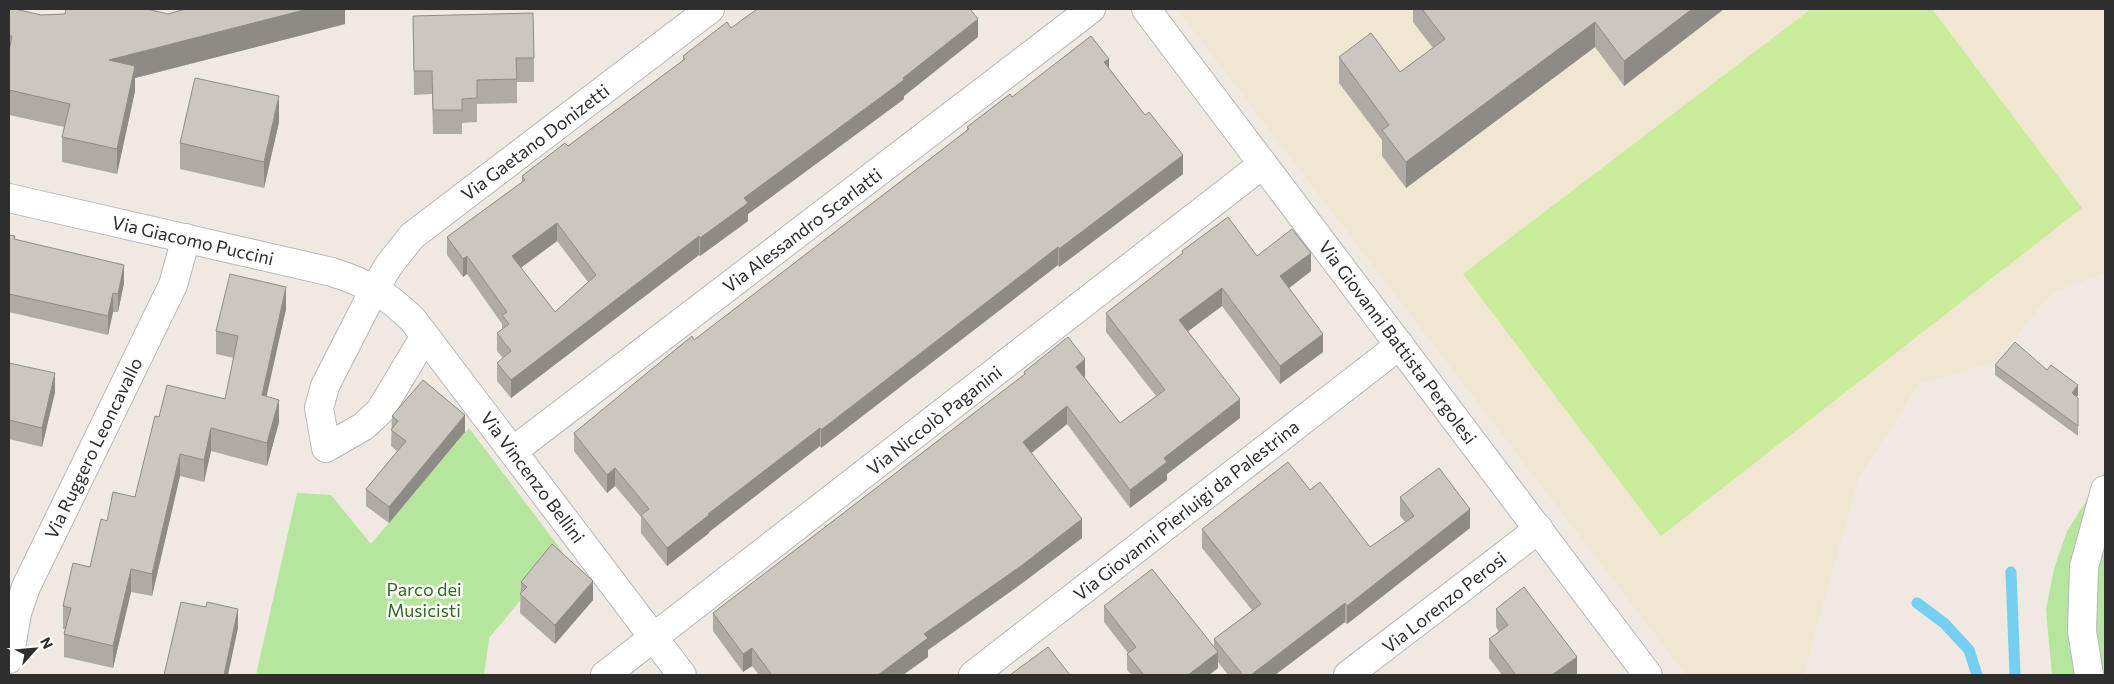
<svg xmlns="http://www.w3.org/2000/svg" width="2114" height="684" font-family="Commissioner,sans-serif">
	<rect width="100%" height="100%" fill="#efe9e1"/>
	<path fill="#f0e6d1" d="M1177 9H2105V272L2051 294 1995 362 1919 384 1859 477 1803 675H1686Z"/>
	<g fill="#b6e59e">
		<path d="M469 428 562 551 489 638 484 675H256L297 493 331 495 371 544Z"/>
		<path d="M2105 471V675H2052L2046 610 2054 569 2067 531Z"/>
	</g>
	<path fill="#c9ec9a" d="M1811 9H1932L2082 208 1661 536 1463 274Z"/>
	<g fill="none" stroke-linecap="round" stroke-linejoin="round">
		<g stroke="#75cff0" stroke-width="11">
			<path d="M2011 572 2015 675"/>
			<path d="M1917 603 1944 623 1969 650 1977 675"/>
		</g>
		<defs>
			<g id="minor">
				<path d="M1146 9 1648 675"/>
				<path d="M9 198 332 272C366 283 387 294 413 320L682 675"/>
				<path d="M425 336 380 411 364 426 326 448 319 408 325 386 375 288 389 265 412 236 710 9"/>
				<path d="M513 451 1091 9"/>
				<path d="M9 659 17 613 26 587 173 285 186 238"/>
				<path d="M605 675 1263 164"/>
				<path d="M973 675 1400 345"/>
				<path d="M1348 675 1539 529"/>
				<path d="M2089 675 2082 631 2084 567 2105 490"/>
			</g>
		</defs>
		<use href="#minor" stroke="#b4b7c1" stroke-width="30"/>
		<use href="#minor" stroke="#fff" stroke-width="28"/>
	</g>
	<g fill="#afaba4" fill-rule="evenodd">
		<path d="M9 9 41 15 168 14 345 9V24L135 78V91L117 174 62 162V137L64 127 9 115Z"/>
		<path d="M1413 9H1724L1624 86 1595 47 1406 188 1382 156V140L1339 83V57L1400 72 1433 48 1413 22Z"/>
		<path d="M413 16 534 58V82H517V103L477 104V122L462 123V134H433L432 94 414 95Z"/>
		<path d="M731 28 978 37 904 96V99L748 214V221L700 256 699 255 511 398 497 381V363L503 358 497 351V333L502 329V324L467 274 463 277 447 255V237L522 182V176L568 146 683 60V56ZM557 241 588 282 555 312 521 268Z"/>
		<path d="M1109 68 1145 115 1183 174 1059 267 1058 265 821 448 820 446 709 532V533L667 566 641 533V517L615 486 607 493 574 451V433L967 130V127L1012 97Z"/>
		<path d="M279 122 264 188 180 169V143Z"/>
		<path d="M9 235 15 239 124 283 118 312H113L108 335 9 312Z"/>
		<path d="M1182 251 1257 256 1311 271 1289 288 1323 352 1280 384 1222 306 1188 331 1240 418 1167 474V480L1130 508 1067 424 1031 453 1082 538 1021 584 928 650V657L903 675H759L752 666 743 672 713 631V613L1024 375V372L1085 377V378L1120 423 1156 396 1106 332V313L1182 254Z"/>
		<path d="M286 309 266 396 279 422 267 466 211 451 204 482 180 476 152 596 131 592 113 668 64 657V634L65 629H63V606L90 567 107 521 135 497 159 417 225 399 234 358 216 354V331Z"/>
		<path d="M9 363 55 392 42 447 9 439Z"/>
		<path d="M1995 365 2047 370 2078 395 2076 397 2078 398V436L1995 375Z"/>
		<path d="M392 416 465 432 389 523 366 506V489L397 451 391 446Z"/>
		<path d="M1310 490 1370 547 1405 522 1400 516V497L1470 528 1347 624 1345 622 1275 675H1228L1218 662V668L1209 675H1132L1127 670V654L1128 653 1104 622V606L1214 648V639L1252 610 1202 548V529Z"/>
		<path d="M521 582 593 600 555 644 520 613Z"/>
		<path d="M1496 609 1577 675H1502L1489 658V639L1499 632 1496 627Z"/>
	</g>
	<g fill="#8e8b86">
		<path d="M308 9H345V24L135 78V91L117 174V149L109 60Z"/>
		<path d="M1692 9H1724L1624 86V61Z"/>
		<path d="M978 19V37L904 96V99L748 214V221L700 256V238L744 198 903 78Z"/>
		<path d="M1595 22V47L1406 188V162Z"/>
		<path d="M1109 59V77L1104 62Z"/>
		<path d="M279 96V122L264 188V162Z"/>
		<path d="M1183 155V174L1059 267V249Z"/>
		<path d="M557 223V241L512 274V256Z"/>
		<path d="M699 236V255L511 398V380Z"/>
		<path d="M1058 247V265L821 448V430Z"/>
		<path d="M1311 253V271L1280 295V276Z"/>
		<path d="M467 256V274L463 277V259Z"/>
		<path d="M124 265V283L118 312V294Z"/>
		<path d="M286 287V309L262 417V395Z"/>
		<path d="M1222 288V306L1179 338V320Z"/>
		<path d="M113 293V312L108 335V316Z"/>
		<path d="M1323 334V352L1280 384V366Z"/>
		<path d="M1085 359V377L1076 385V367Z"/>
		<path d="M55 373V392L42 447V428Z"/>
		<path d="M2078 385V395L2072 403V393Z"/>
		<path d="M1240 399V418L1167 474V480L1130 508V490L1164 458Z"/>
		<path d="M279 400V422L267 466V443Z"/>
		<path d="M1067 406V424L1023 460V442Z"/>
		<path d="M465 415V432L389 523V507Z"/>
		<path d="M211 428V451L204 482V460Z"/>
		<path d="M820 428V446L709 532V533L667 566V548L708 514Z"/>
		<path d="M180 454V476L152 596V574Z"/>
		<path d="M615 468V486L607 493V475Z"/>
		<path d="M1470 509V528L1347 624V606Z"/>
		<path d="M1082 519V538L1021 584 928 650V657L903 675H878L924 634Z"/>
		<path d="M131 569V592L113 668V646Z"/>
		<path d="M593 581V600L555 644V625Z"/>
		<path d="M1345 603V622L1275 675H1251Z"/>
		<path d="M238 609V628L228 675H224Z"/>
		<path d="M752 648V666L743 672V654Z"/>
		<path d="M1218 652V668L1209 675H1188Z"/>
		<path d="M1577 657V675H1552Z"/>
	</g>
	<g fill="#cbc7bf" stroke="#8e8b86" fill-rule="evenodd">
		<path d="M9 9H15L41 15 65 14 66 9H147L168 14 185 9H308L109 60 135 66 117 149 62 137 70 104 9 90V51L12 36H9Z"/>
		<path d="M757 9H970L978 19 903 78 904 80 744 198 748 203 700 238 699 236 511 380 497 363 511 351 497 333 509 324 502 315 507 312 467 256 463 259 447 237 525 180 522 176 565 143 568 146 685 59 683 56 727 22 731 28ZM557 223 596 275 555 312 512 256Z"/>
		<path d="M1422 9H1692L1624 61 1595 22 1406 162 1382 130 1389 125 1339 57 1371 33 1400 72 1445 39Z"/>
		<path d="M533 13 534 58H516L517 79 477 80V98L462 99V110H433L432 71H414L413 16Z"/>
		<path d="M1091 36 1109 59 1104 62 1145 115 1149 112 1183 155 1059 249 1058 247 821 430 820 428 708 514 709 515 667 548 641 515 649 509 615 468 607 475 574 433 692 336 694 340 969 129 967 127 1010 94 1012 97Z"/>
		<path d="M195 78 279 96 264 162 180 143Z"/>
		<path d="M1228 217 1257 256 1292 229 1311 253 1280 276 1323 334 1280 366 1222 288 1179 320 1240 399 1164 458 1167 462 1130 490 1067 406 1023 442 1082 519 1021 566 924 634 928 638 878 675H772L752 648 743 654 713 613 1025 374 1024 372 1068 337 1085 359 1076 367 1120 423 1165 390 1106 313 1183 253 1182 251Z"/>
		<path d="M9 235 15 236 14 239 124 265 118 294 113 293 108 316 9 294Z"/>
		<path d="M230 274 286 287 262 395 279 400 267 443 211 428 204 460 180 454 152 574 131 569 113 646 64 634 71 608 63 606 73 563 90 567 101 519 107 521 113 492 135 497 155 416 159 417 167 385 225 399 238 336 216 331Z"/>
		<path d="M2015 342 2047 370 2051 365 2078 385 2072 393 2078 398V426L1995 365Z"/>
		<path d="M9 363 55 373 42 428 9 420Z"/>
		<path d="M423 380 465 415 389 507 366 489 406 441 391 430 398 421 392 416Z"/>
		<path d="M1288 462 1310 490 1320 482 1370 547 1414 516 1400 497 1439 468 1470 509 1347 606 1345 603 1251 675H1243L1214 639 1261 604 1202 529Z"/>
		<path d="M552 544 593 581 555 625 520 594 527 587 521 582Z"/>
		<path d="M1152 569 1218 652 1188 675H1144L1127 654 1136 647 1104 606Z"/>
		<path d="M1524 587 1577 657 1552 675H1516L1489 639 1508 625 1496 609Z"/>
		<path d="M181 602 206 607 207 602 238 609 224 675H164Z"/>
		<path d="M1048 647 1070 675H1010Z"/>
	</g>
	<g text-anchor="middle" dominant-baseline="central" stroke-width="5" stroke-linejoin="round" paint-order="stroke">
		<g font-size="18" fill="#2e2e2e" stroke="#fff">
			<text transform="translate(535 142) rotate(-37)">Via Gaetano Donizetti</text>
			<text transform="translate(802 230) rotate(-37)">Via Alessandro Scarlatti</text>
			<text transform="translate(193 240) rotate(13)">Via Giacomo Puccini</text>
			<text transform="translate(1398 342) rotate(53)">Via Giovanni Battista Pergolesi</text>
			<text transform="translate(934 420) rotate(-38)">Via Niccolò Paganini</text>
			<text transform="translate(93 448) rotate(-64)">Via Ruggero Leoncavallo</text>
			<text transform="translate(533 477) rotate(53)">Via Vincenzo Bellini</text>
			<text transform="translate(1186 510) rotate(-38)">Via Giovanni Pierluigi da Palestrina</text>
			<text transform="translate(1444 602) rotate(-38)">Via Lorenzo Perosi</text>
		</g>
		<g font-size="18" fill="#2c6e1b" stroke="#fff">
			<text x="424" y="589">Parco dei<tspan x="424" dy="21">Musicisti</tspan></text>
		</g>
	</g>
	<rect width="2114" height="684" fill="none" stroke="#2e2e2e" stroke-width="20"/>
	<g transform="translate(35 649) rotate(63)" stroke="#ffffff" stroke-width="4" paint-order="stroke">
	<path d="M0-4L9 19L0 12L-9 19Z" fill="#2e2e2e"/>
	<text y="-8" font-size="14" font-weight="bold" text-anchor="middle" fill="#2e2e2e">N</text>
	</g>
</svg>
